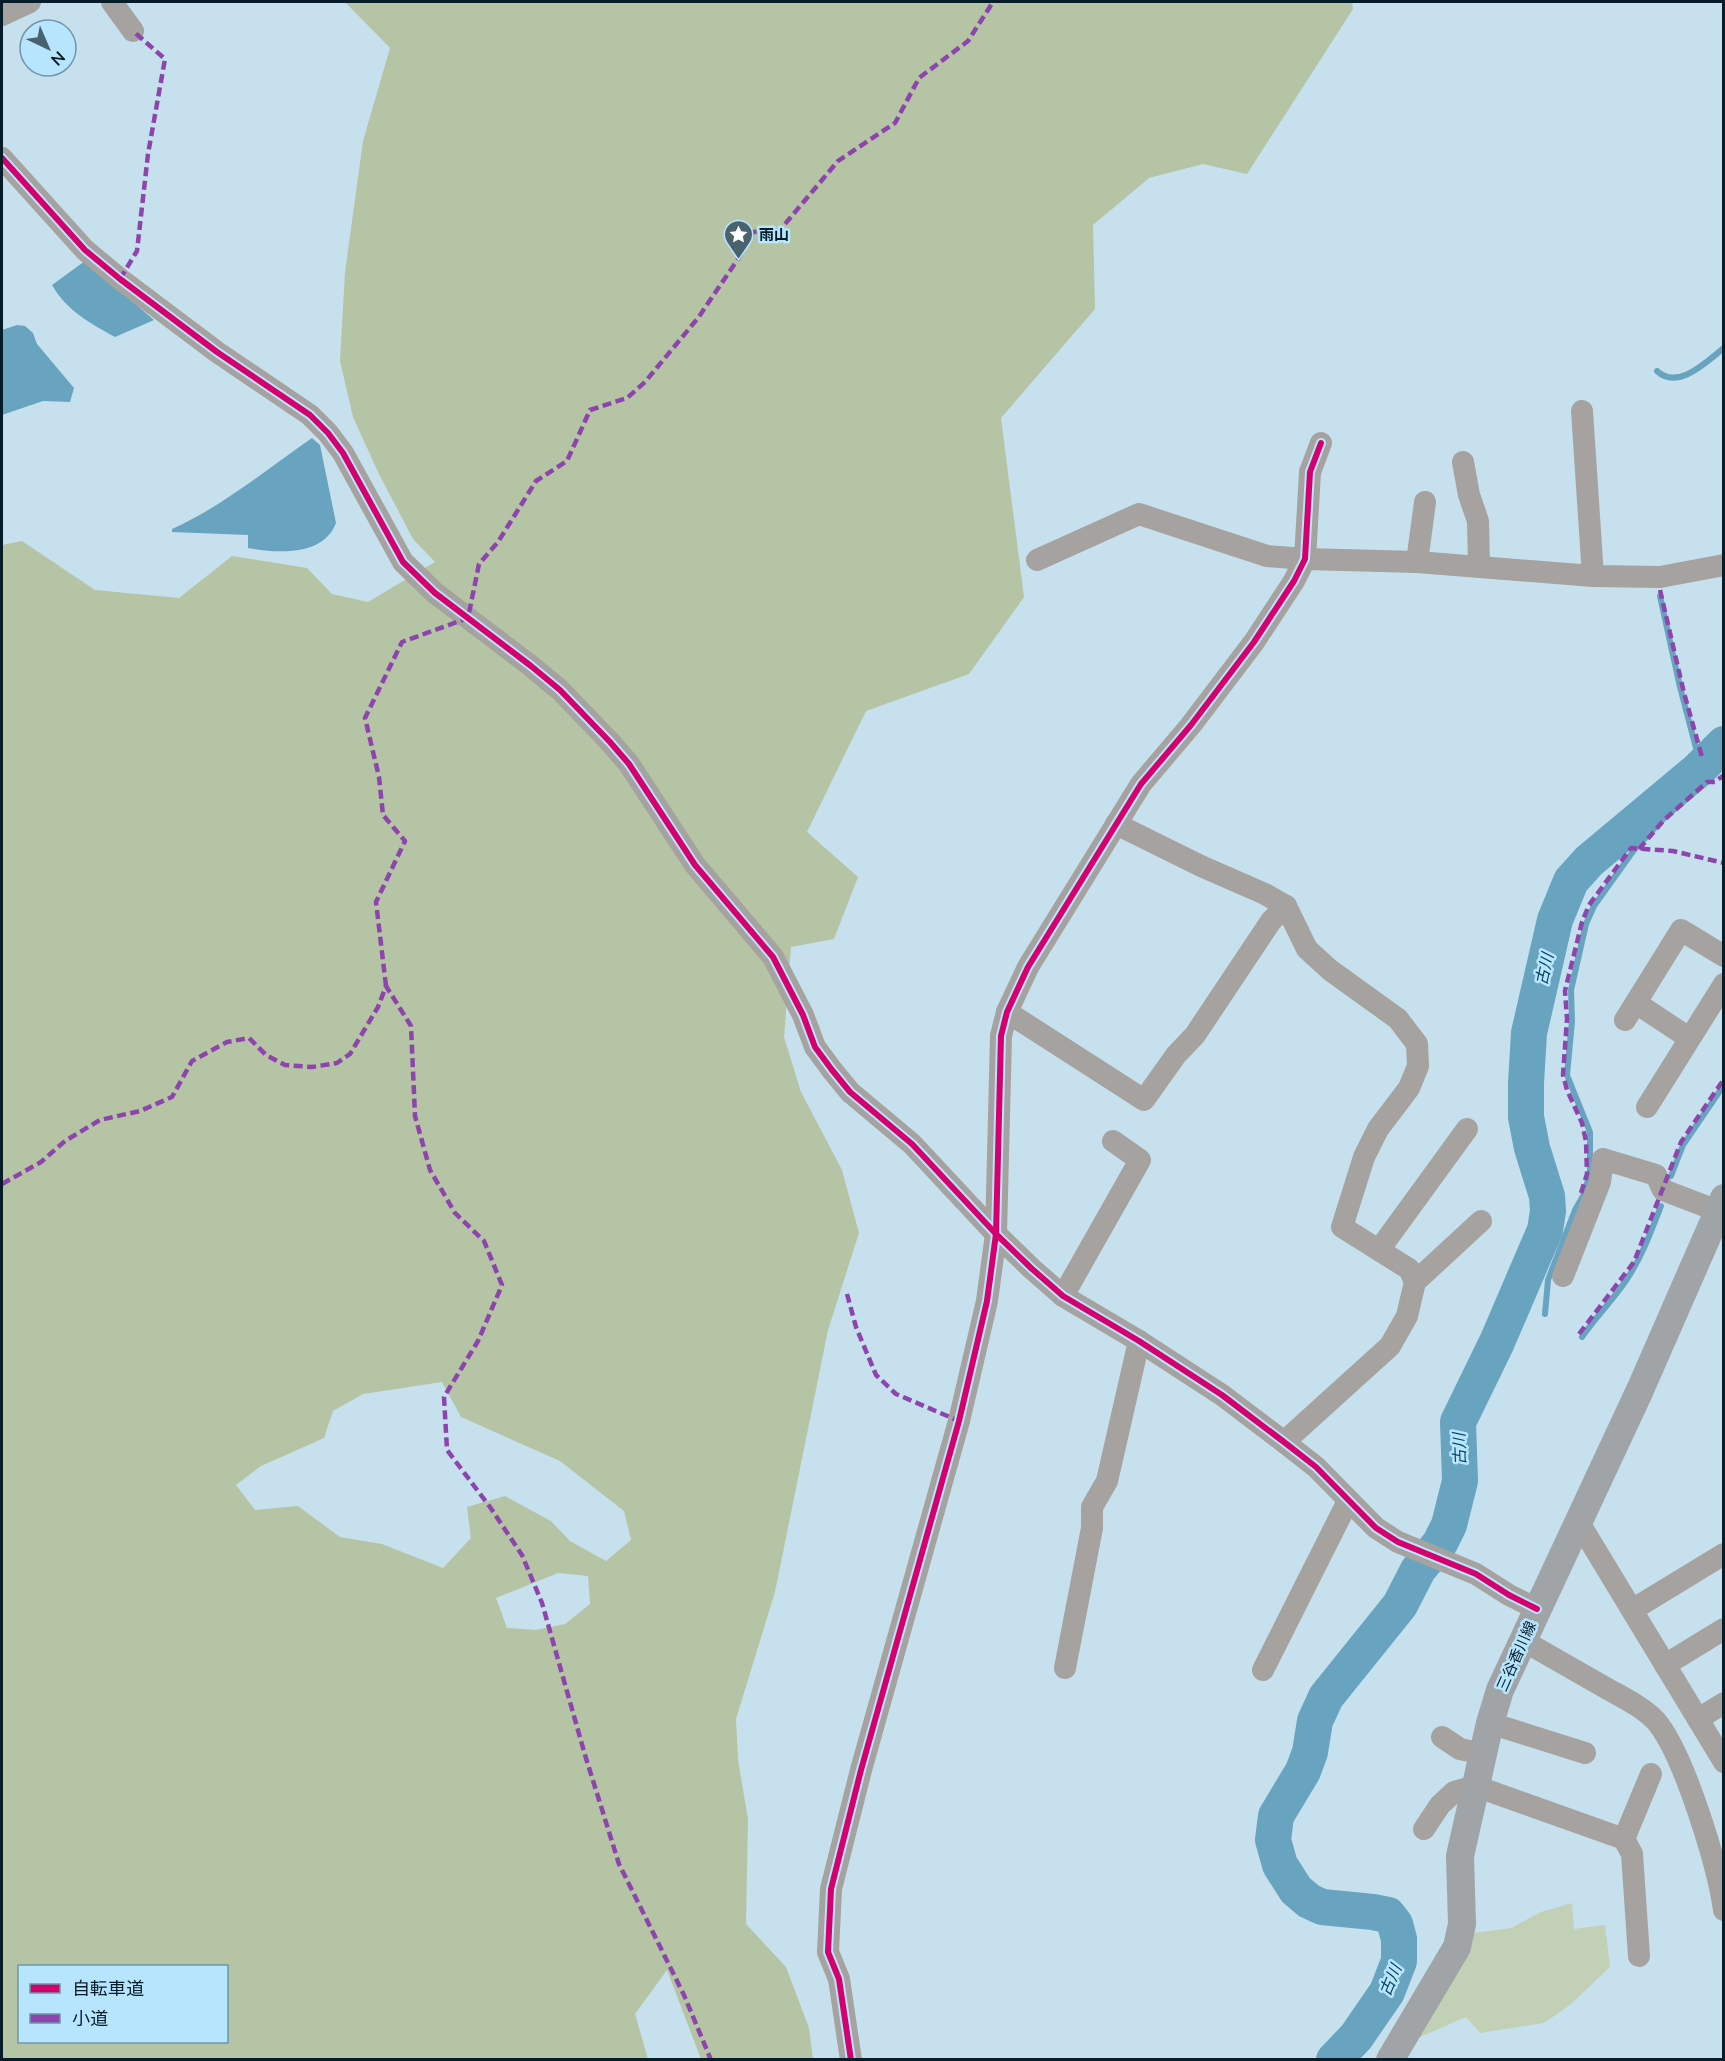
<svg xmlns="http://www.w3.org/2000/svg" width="1725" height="2061" font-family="Mulish,'Noto Sans JP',sans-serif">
	<rect width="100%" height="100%" fill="#c7e0ee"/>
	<path fill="#c2d0b5" d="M1572 1903 1574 1929 1605 1925 1610 1967 1571 2004 1544 2023 1480 2033 1466 2017 1420 2037 1418 2028 1469 1952 1473 1941V1933L1511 1928 1541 1912Z"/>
	<path fill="#b5c4a4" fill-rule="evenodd" d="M345 2H1352L1353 9 1247 174 1203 164 1149 178 1093 225 1095 309 1001 418 1024 597 969 674 866 711 807 832 858 877 834 939 791 947 784 1037 801 1092 842 1170 859 1233 828 1330 775 1592 736 1719 738 1760 748 1819 746 1924 786 1967 809 2028 813 2059H701L667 1970 635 2014 648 2059 2 2060V545L22 541 95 590 179 598 232 556 307 568 332 594 368 602 435 562 413 539 379 474 353 417 340 361 345 272 363 141 390 48ZM442 1382 461 1417 560 1461 624 1511 631 1540 606 1561 570 1541 551 1521 505 1496 467 1507 471 1538 443 1568 382 1544 340 1537 298 1506 255 1510 236 1485 261 1466 324 1438 333 1411 363 1394ZM558 1573 588 1576 590 1604 565 1624 536 1630 507 1628 496 1598ZM20 1966H226V2042H20Z"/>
	<g fill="#68a3c0">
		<path d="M85 261 154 320 115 337C90 323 67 311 52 285Z"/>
		<path d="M17 325 25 326 33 333 37 344 74 388 70 402 43 401 2 415V330Z"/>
		<path d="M312 438 320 445 336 523C323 557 277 553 248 548V535L172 532V529C223 506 266 470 312 438Z"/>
	</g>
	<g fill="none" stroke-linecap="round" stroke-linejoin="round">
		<g stroke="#68a3c0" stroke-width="6">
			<path d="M1657 371C1678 391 1707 361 1724 348"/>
			<path d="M1671 1176 1683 1145 1724 1085"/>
			<path d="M1545 1314 1548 1280 1575 1210 1583 1196 1590 1174V1132L1567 1075 1572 1021 1571 990 1586 924 1594 906 1634 850 1701 779V767L1680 687 1660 596"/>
			<path d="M1582 1337C1595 1318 1612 1301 1625 1282 1641 1259 1651 1232 1661 1206"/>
		</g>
		<path stroke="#68a3c0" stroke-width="36" d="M1334 2060 1356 2037 1387 1992 1399 1961V1939L1395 1924 1388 1915 1373 1912 1322 1907 1309 1901 1296 1890 1280 1865 1273 1840 1276 1816 1303 1771 1310 1752 1315 1721 1326 1697 1400 1605 1418 1570 1440 1543 1449 1525 1460 1481 1458 1422 1497 1342 1545 1230 1548 1211 1547 1196 1532 1148 1526 1117V1083L1529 1033 1555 920 1571 881 1589 861 1698 770 1724 744"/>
		<g stroke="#a5a2a0" stroke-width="22">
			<path d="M112 2 133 31"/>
			<path d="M2 15 30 2"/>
			<path d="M2 158 85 250 120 279 217 352 310 415 328 433 343 453 403 562 435 593 531 666 560 690 610 742 629 764 695 865 773 957 803 1015 815 1047 832 1070 850 1092 912 1144 996 1234 1031 1268 1063 1296 1139 1341 1222 1395 1284 1442 1316 1467 1376 1528 1398 1542 1476 1574 1509 1595 1537 1609"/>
			<path d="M1582 411 1593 576"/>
			<path d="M1463 462 1469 495 1478 521 1479 566"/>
			<path d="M1037 560 1139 514 1267 556 1305 559 1417 562 1593 576 1660 577 1724 565"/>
			<path d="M1417 562 1425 502"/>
			<path d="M1116 824 1201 866 1265 894 1286 906 1307 949 1330 970 1398 1019 1417 1044 1418 1066 1409 1088 1378 1129 1364 1157 1342 1227 1409 1269 1415 1282 1407 1316 1390 1346 1284 1442"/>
			<path d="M1636 1003 1689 1038"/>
			<path d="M1007 1012 1144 1100 1176 1055 1195 1035 1271 921 1286 906"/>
			<path d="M1625 1020 1681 930 1724 956"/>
			<path d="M1647 1107 1724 984"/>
			<path d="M1379 1250 1467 1129"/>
			<path d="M1563 1276 1600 1182 1603 1159 1656 1175 1663 1190 1718 1211"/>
			<path d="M1415 1282 1481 1221"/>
			<path d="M1063 1296 1140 1160 1113 1141"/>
			<path d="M1578 1521 1724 1762"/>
			<path d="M1632 1610 1724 1554"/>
			<path d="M1522 1640C1550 1656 1578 1672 1606 1688 1622 1697 1643 1707 1656 1721 1684 1754 1718 1866 1724 1910"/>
			<path d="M1665 1665 1724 1629"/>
			<path d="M1065 1668 1092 1528V1507L1107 1481 1139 1341"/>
			<path d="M1263 1670 1348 1501"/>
			<path d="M1698 1719 1724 1703"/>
			<path d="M1490 1723 1585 1753"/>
			<path d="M1442 1737 1460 1749 1483 1754"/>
			<path d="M1424 1829 1440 1805 1454 1792 1475 1786 1624 1839 1632 1854 1639 1956"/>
			<path d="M1624 1839 1651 1774"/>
			<path d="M851 2060 839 1979 828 1952 831 1889 861 1770 959 1421 987 1301 996 1234 1001 1036 1007 1012 1028 967 1141 784 1191 725 1254 642 1294 581 1305 559 1310 472 1321 443"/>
		</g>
		<path stroke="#a1a4a7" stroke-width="28" d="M1390 2060 1457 1947 1462 1924 1460 1856 1490 1723 1500 1690 1640 1390 1724 1198"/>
		<g stroke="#8e44ad" stroke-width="4.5" stroke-dasharray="9 4.5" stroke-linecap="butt">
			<path d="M120 279 137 251 148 154 165 59 133 31"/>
			<path d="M1660 590 1684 693 1702 757"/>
			<path d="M1639 849 1664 820 1707 782H1715L1724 775"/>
			<path d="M386 986 376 902 405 841 383 815 379 777 365 718 402 642 468 618 479 564 498 542 536 481 567 461 590 410 627 398 645 382 698 318 738 259 753 232 780 230 838 161 895 123 919 78 968 41 993 2"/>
			<path d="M2 1184 41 1162 65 1141 100 1120 140 1111 172 1097 192 1061 227 1042 249 1038 266 1055 285 1065 312 1067 337 1063 350 1054 378 1007 386 986 411 1026 415 1116 430 1170 455 1213 484 1241 502 1285 478 1341 444 1397 447 1450 490 1507 522 1555 542 1603 585 1755 619 1864 684 1995 711 2060"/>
			<path d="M1581 1193 1587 1174 1586 1141 1582 1123 1567 1090 1563 1075 1567 1019 1565 991 1582 922 1589 905 1631 848 1673 851 1724 863"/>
			<path d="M847 1294 856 1327 876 1375 896 1394 959 1421"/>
			<path d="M1579 1334 1634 1262 1681 1142 1724 1079"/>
		</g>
		<defs>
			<g id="cycleway">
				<path d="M2 158 85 250 120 279 217 352 310 415 328 433 343 453 403 562 435 593 531 666 560 690 610 742 629 764 695 865 773 957 803 1015 815 1047 832 1070 850 1092 912 1144 996 1234 1031 1268 1063 1296 1139 1341 1222 1395 1284 1442 1316 1467 1376 1528 1398 1542 1476 1574 1509 1595 1537 1609"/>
				<path d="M851 2060 839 1979 828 1952 831 1889 861 1770 959 1421 987 1301 996 1234 1001 1036 1007 1012 1028 967 1141 784 1191 725 1254 642 1294 581 1305 559 1310 472 1321 443"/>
			</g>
		</defs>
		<use href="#cycleway" stroke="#b7e5fe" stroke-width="10"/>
		<use href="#cycleway" stroke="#d6006c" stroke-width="6"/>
	</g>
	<defs>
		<symbol id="sight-pin" viewBox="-11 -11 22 30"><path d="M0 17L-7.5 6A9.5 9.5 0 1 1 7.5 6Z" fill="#4a616e" stroke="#b7e5fe"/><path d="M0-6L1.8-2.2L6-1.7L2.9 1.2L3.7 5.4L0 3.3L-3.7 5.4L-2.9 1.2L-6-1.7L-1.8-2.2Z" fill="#fff"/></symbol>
	</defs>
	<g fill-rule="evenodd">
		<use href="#sight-pin" x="722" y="218" width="33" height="45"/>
	</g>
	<g text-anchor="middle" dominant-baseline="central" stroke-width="5" stroke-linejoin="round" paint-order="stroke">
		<g font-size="15" font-weight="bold" fill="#061d29" stroke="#b7e5fe" text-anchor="start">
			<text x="759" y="234">雨山</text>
		</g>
		<g font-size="15" fill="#061d29" stroke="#b7e5fe">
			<text transform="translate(1516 1656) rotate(-66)">三谷香川線</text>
		</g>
		<g font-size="16" font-style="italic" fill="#003f59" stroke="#b7e5fe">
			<text transform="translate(1544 969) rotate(-77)">古川</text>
			<text transform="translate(1459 1449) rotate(-92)">古川</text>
			<text transform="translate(1390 1980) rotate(-67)">古川</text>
		</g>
	</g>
	<rect width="1725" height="2061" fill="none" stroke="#061d29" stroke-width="6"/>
	<rect x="18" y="1965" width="210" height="78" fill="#b7e5fe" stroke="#7095a9" stroke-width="1.5"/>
	<rect x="30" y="1984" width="30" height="9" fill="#d6006c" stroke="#7095a9" stroke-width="1.5"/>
	<text x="72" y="1995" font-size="18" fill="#061d29">自転車道</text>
	<rect x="30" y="2014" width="30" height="9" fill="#8e44ad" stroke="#7095a9" stroke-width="1.5"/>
	<text x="72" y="2025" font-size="18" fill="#061d29">小道</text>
	<g transform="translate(48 48) rotate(136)"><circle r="28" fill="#b7e5fe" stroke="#7095a9" stroke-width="1.5"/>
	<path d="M0-4.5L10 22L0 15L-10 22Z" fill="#4a616e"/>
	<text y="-9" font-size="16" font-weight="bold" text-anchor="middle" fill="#061d29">N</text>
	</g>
</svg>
